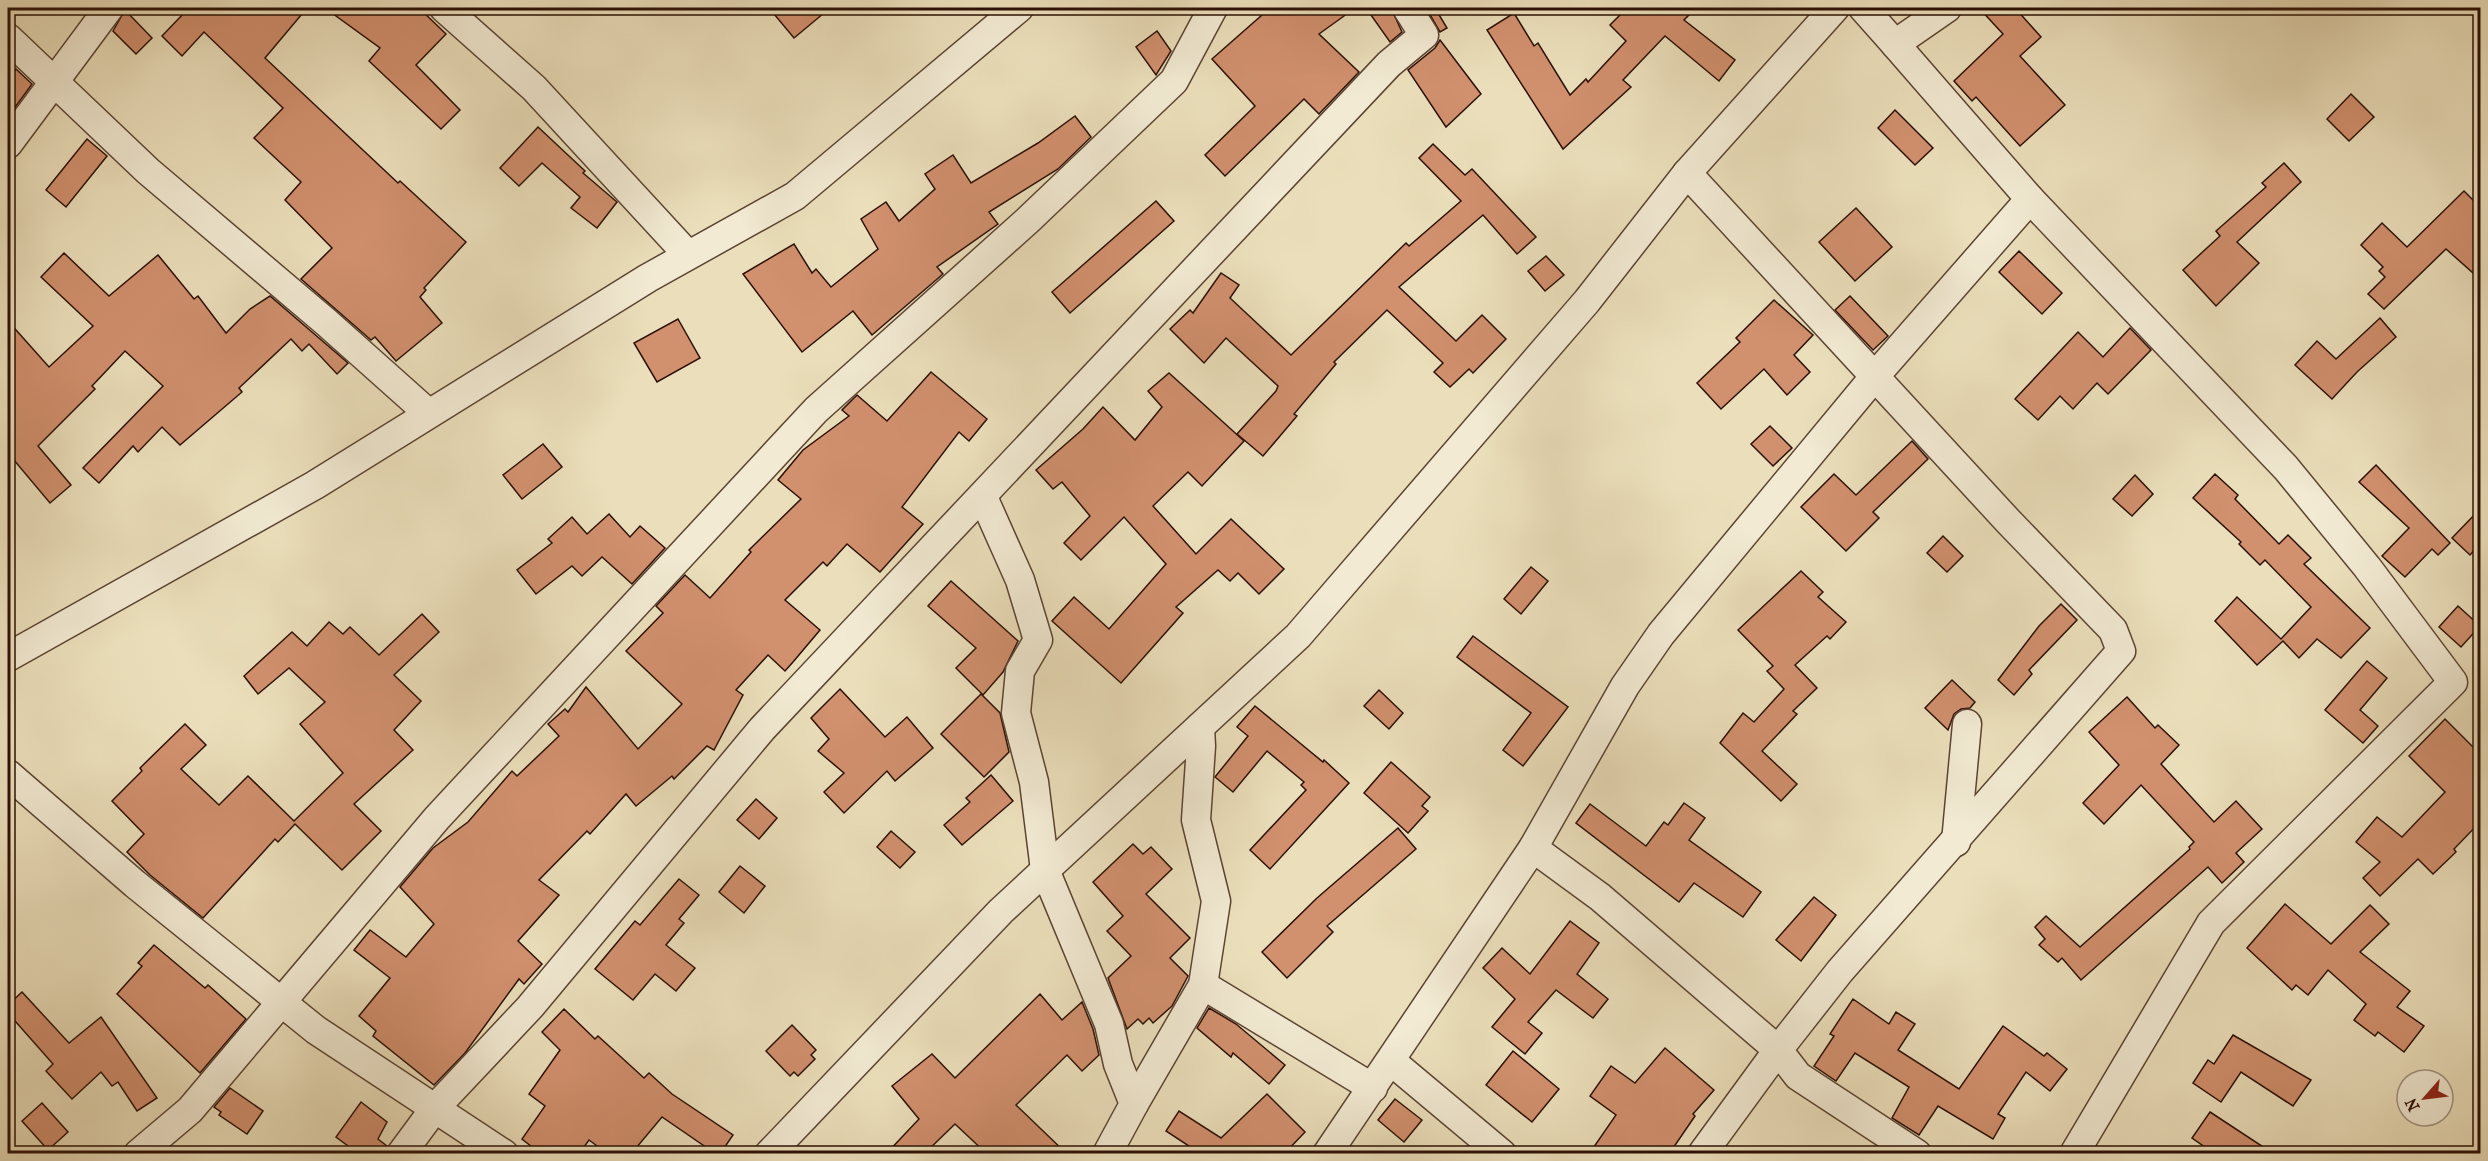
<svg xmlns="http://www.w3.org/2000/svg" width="2488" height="1161" font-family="'IM FELL French Canon',serif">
	<rect width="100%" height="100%" fill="#ebdfbb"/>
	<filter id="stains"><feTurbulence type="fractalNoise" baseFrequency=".00333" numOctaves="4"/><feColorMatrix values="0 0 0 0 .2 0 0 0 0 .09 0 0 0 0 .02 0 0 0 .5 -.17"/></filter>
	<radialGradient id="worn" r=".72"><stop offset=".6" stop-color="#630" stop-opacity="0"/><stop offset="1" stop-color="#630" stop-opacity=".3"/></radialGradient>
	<g fill="#d1906e" stroke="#2c1006" stroke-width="1.5">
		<path d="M178 8H307L265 58 398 183 400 181 466 242 424 288 426 290 420 297 442 323 396 361 375 337 371 340 301 279 332 248 285 200 301 182 254 138 283 108 204 32 182 56 162 36 184 13Z"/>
		<path d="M325 8H419L446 34 416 65 460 110 441 129 369 61 380 48Z"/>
		<path d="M769 8H830L794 38Z"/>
		<path d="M1270 8H1355L1319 34 1359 72 1319 114 1304 99 1225 176 1205 155 1255 106 1212 59Z"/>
		<path d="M1366 8H1391L1402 32 1390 42Z"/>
		<path d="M1426 8H1435L1447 28 1440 32Z"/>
		<path d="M1627 8H1696L1684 20 1735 60 1719 81 1665 36 1623 80 1631 87 1563 149 1487 30 1514 13 1534 46 1538 43 1570 95 1586 79 1588 82 1626 41 1610 25Z"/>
		<path d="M1979 8H2015L2041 37 2020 56 2065 105 2020 146 1976 97 1972 101 1954 81 2003 34Z"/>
		<path d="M125 10 152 38 136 54 113 31Z"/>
		<path d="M1157 31 1171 51 1156 75 1136 47Z"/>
		<path d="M1440 40 1481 94 1446 127 1408 70 1435 48Z"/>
		<path d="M16 69 32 84 8 117V79Z"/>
		<path d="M2351 94 2374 117 2349 141 2327 119Z"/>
		<path d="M1895 110 1933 148 1915 165 1878 128Z"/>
		<path d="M1075 116 1091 137 1058 169 989 212 998 224 937 267 943 274 872 335 853 311 802 352 743 274 794 244 812 273 816 269 831 287 878 249 861 219 886 202 899 221 935 189 925 174 953 155 971 183 1038 143Z"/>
		<path d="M538 127 585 171 583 173 617 202 597 228 571 208 580 197 542 163 519 186 500 168Z"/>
		<path d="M87 139 107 156 66 207 46 190Z"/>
		<path d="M1433 144 1465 175 1472 169 1536 237 1517 254 1483 215 1399 287 1456 341 1482 315 1506 339 1473 373 1469 369 1450 387 1434 372 1443 363 1387 310 1334 362 1336 364 1294 414 1297 416 1263 456 1237 434 1276 391 1278 386 1226 338 1204 363 1170 329 1190 310 1193 313 1221 273 1239 285 1230 298 1291 355 1406 243 1409 246 1461 201 1419 158Z"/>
		<path d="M2284 163 2301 182 2237 242 2259 263 2216 306 2183 270 2220 236 2216 231 2266 187 2262 183Z"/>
		<path d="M2464 191 2481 208V280L2446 249 2384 309 2368 294 2385 277 2379 271 2383 267 2361 245 2382 223 2407 247Z"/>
		<path d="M1156 201 1174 221 1070 313 1052 292Z"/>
		<path d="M1856 208 1892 247 1855 281 1819 242Z"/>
		<path d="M2019 251 2062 293 2042 314 1999 272Z"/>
		<path d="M64 253 109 296 158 255 194 299 198 296 226 333 250 309 270 296 348 363 337 374 309 344 302 351 291 339 239 388 242 392 180 445 162 427 138 452 133 446 99 483 83 468 163 386 125 351 92 386 95 389 38 446 71 485 50 503 8 453V321L49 367 93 326 41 277Z"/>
		<path d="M1546 256 1564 275 1545 291 1528 271Z"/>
		<path d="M1850 296 1888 336 1873 350 1835 310Z"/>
		<path d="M1774 300 1813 335 1794 355 1810 372 1787 395 1764 369 1721 409 1697 383 1740 342 1736 338Z"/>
		<path d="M2380 318 2396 337 2357 372 2332 399 2295 365 2317 341 2336 359Z"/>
		<path d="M678 319 700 358 657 382 634 343Z"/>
		<path d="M2130 328 2151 350 2108 394 2097 383 2073 409 2060 396 2038 420 2015 399 2078 332 2103 357Z"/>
		<path d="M931 372 987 419 969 441 959 432 902 507 923 524 880 572 847 544 827 566 823 562 785 600 820 630 793 662 785 671 768 655 736 690 743 695 714 750 707 746 674 779 672 776 636 806 626 794 590 834 587 831 539 880 559 895 518 941 542 964 524 984 519 979 465 1053 434 1085 373 1036 376 1031 359 1016 390 978 354 950 370 930 406 957 434 924 400 887 433 848 468 822 512 771 517 776 559 736 548 724 565 709 568 712 586 687 638 749 682 704 626 651 663 613 656 606 685 575 710 598 751 552 749 550 801 499 778 480 803 450 849 416 842 410 857 395 887 421Z"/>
		<path d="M1169 373 1244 441 1202 486 1188 472 1153 506 1196 554 1231 519 1284 569 1259 594 1238 573 1230 581 1218 570 1176 607 1183 613 1121 683 1052 621 1074 597 1109 629 1166 564 1124 517 1081 560 1064 543 1090 516 1062 482 1053 489 1036 470 1083 429 1103 407 1135 440 1162 407 1148 391Z"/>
		<path d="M1770 426 1792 448 1773 466 1751 444Z"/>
		<path d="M1912 441 1928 459 1873 512 1879 518 1846 551 1801 507 1834 474 1856 495Z"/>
		<path d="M543 444 562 467 522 499 503 475Z"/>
		<path d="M2376 465 2450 543 2438 555 2432 549 2405 577 2382 556 2409 528 2359 482Z"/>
		<path d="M2215 474 2238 495 2235 499 2279 544 2288 535 2311 558 2304 564 2370 628 2341 658 2317 639 2299 658 2283 641 2257 665 2215 621 2237 597 2281 639 2311 607 2265 560 2260 565 2239 544 2241 542 2193 498Z"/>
		<path d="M2135 475 2153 494 2132 516 2113 499Z"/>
		<path d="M2481 508V543L2470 555 2452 538Z"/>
		<path d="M609 514 630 537 640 526 665 548 632 584 602 557 582 576 572 566 536 594 517 570 552 543 548 539 572 517 587 534Z"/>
		<path d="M1943 536 1963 556 1947 572 1927 553Z"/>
		<path d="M1531 567 1548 581 1521 614 1504 599Z"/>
		<path d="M1801 571 1823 592 1818 597 1846 622 1830 639 1827 636 1795 665 1817 688 1793 711 1797 714 1762 751 1797 784 1781 801 1720 743 1743 713 1754 722 1784 689 1767 671 1773 666 1738 630Z"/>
		<path d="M951 581 1018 641 1003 672 983 695 956 668 976 648 928 606Z"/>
		<path d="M2061 604 2077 620 2029 670 2032 674 2014 695 1998 680 2039 626Z"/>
		<path d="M2458 606 2480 626 2461 647 2439 627Z"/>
		<path d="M422 614 439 632 394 675 421 701 394 730 413 750 354 804 381 831 342 870 295 824 278 842 275 839 203 918 150 875 127 852 144 834 112 801 142 771 140 768 185 724 206 745 181 769 219 805 248 776 294 821 343 773 300 724 325 702 289 668 258 694 244 676 292 632 307 646 329 622 343 634 350 627 379 655Z"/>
		<path d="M1473 636 1568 707 1523 766 1503 750 1531 713 1457 657Z"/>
		<path d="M2367 661 2387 678 2360 710 2378 726 2363 743 2325 710Z"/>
		<path d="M1952 680 1975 702 1970 708 1961 709 1954 714 1948 730 1925 708Z"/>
		<path d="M840 689 885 737 907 717 933 748 895 781 887 771 844 813 824 792 844 773 818 751 829 739 811 718Z"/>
		<path d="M1379 690 1403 713 1389 729 1364 706Z"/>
		<path d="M981 694 1000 713 1009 752 984 777 941 734Z"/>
		<path d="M2127 697 2155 728 2158 725 2179 745 2161 764 2214 822 2236 801 2262 829 2236 853 2244 862 2222 883 2208 867 2081 980 2062 958 2058 962 2039 945 2045 939 2035 927 2046 916 2080 947 2190 849 2189 847 2194 842 2141 785 2104 824 2083 803 2119 765 2089 732Z"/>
		<path d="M1255 706 1323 762 1324 760 1349 783 1270 869 1250 850 1306 790 1301 785 1304 782 1267 751 1233 792 1215 777 1248 736 1237 727Z"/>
		<path d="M2445 719 2481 755V821L2454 849 2456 852 2433 874 2418 859 2380 896 2363 878 2380 862 2356 842 2377 817 2402 837 2445 792 2409 756Z"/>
		<path d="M1391 762 1430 797 1422 806 1428 811 1408 833 1364 793Z"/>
		<path d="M991 775 1013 801 962 845 944 825 970 802 966 798Z"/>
		<path d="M756 799 777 818 759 839 737 820Z"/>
		<path d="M1684 803 1705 818 1689 840 1761 892 1743 917 1694 883 1679 902 1576 823 1590 804 1646 846 1664 822 1668 825Z"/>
		<path d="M1398 828 1416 849 1327 926 1333 932 1287 978 1262 952 1317 898Z"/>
		<path d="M891 831 915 852 900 868 877 847Z"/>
		<path d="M1133 844 1143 854 1151 847 1172 869 1146 894 1190 938 1170 958 1188 976 1172 1006 1153 1023 1149 1018 1143 1024 1138 1019 1127 1029 1108 978 1131 956 1107 931 1123 916 1093 882Z"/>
		<path d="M740 866 765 886 744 913 719 892Z"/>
		<path d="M679 879 699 895 679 919 684 923 666 945 695 968 676 991 655 974 633 1000 595 969 635 921 640 925Z"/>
		<path d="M1814 897 1836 915 1801 961 1776 940Z"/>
		<path d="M2285 904 2331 944 2370 905 2389 924 2360 952 2410 991 2397 1007 2424 1026 2404 1052 2378 1032 2375 1036 2354 1020 2366 1004 2328 970 2308 995 2296 985 2292 990 2247 948Z"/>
		<path d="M1570 921 1599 943 1577 974 1608 999 1593 1018 1556 990 1528 1022 1542 1033 1525 1054 1492 1027 1515 999 1483 968 1502 948 1530 974Z"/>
		<path d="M154 945 205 988 208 985 246 1019 200 1073 117 994 142 966 138 963Z"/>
		<path d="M22 992 69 1043 101 1017 157 1098 137 1111 118 1082 112 1086 101 1072 72 1099 46 1071 53 1064 8 1013V1005Z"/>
		<path d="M1040 994 1062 1020 1082 1002 1093 1029 1099 1055 1082 1071 1067 1055 1016 1105 1067 1154H987L955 1124 924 1154H886L919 1119 892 1086 932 1054 955 1078Z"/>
		<path d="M1853 999 1889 1024 1896 1012 1915 1024 1898 1050 1959 1089 2003 1026 2044 1056 2047 1053 2067 1069 2050 1091 2026 1072 1998 1114 2005 1118 1993 1139 1938 1106 1919 1135 1892 1118 1909 1087 1855 1053 1836 1081 1814 1066 1834 1036 1830 1034Z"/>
		<path d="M1209 1008 1236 1024 1285 1065 1269 1084 1233 1053 1231 1057 1197 1028Z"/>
		<path d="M564 1009 595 1039 598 1036 644 1078 649 1073 672 1094 733 1135 720 1154H716L662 1117 631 1154H608L589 1140 579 1154H541L522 1139 545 1106 529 1094 560 1050 542 1032Z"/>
		<path d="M792 1025 816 1050 811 1055 815 1059 798 1076 794 1072 790 1076 766 1051Z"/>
		<path d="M2233 1035 2311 1080 2293 1106 2241 1072 2221 1102 2193 1083 2208 1060 2214 1064Z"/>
		<path d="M1665 1048 1714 1090 1693 1114 1695 1116 1669 1154H1589L1616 1115 1590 1096 1611 1066 1635 1083Z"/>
		<path d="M1513 1051 1559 1089 1532 1122 1486 1085Z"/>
		<path d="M230 1088 263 1111 247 1134 219 1115 221 1112 214 1107Z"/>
		<path d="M1267 1094 1305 1132 1284 1154H1201L1166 1131 1179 1111 1221 1138Z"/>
		<path d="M1395 1099 1422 1120 1404 1142 1378 1120Z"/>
		<path d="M361 1102 387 1122 378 1139 387 1146 385 1154H359L336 1137Z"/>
		<path d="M42 1103 68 1132 48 1150 22 1121Z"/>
		<path d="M2210 1112 2274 1154H2215L2192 1138Z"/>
	</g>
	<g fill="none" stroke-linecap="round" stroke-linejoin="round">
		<defs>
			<g id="street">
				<path d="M444 8 534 88 688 255"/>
				<path d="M1863 8 1895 44 1947 8"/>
				<path d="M8 38 148 171 326 322 428 413"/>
				<path d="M1895 44 2030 199 2286 468 2367 567 2453 682 2211 923 2074 1154"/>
				<path d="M8 144 109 8"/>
				<path d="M983 497 1020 580 1038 640 1020 671 1016 713 1034 782 1045 870 1109 1024 1118 1064 1134 1104 1107 1154"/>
				<path d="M8 657 315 485 648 278 795 196 1019 8"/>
				<path d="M8 774 135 884 316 1030 504 1154"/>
				<path d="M1956 842 1967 724"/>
				<path d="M1533 848 1600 897 1778 1050 1840 971 2121 651 2113 630 2008 521 1687 173"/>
				<path d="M1203 985 1373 1088"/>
				<path d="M1391 1061 1502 1154"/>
				<path d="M1134 1104 1203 985 1216 901 1196 820 1201 746 1200 727"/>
				<path d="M138 1154 190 1110 437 818 816 410 1027 221 1174 81 1213 8"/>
				<path d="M401 1154 435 1108 530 1007 762 729 1389 64 1424 35 1407 8"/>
				<path d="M769 1154 1001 911 1298 636 1587 301 1687 173 1835 8"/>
				<path d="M1327 1154 1533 848 1625 686 1661 634 1875 376 2030 199"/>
				<path d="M1702 1154 1778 1050 1798 1076 1917 1154"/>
			</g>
		</defs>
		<use href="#street" stroke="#5c4433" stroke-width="31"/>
		<use href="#street" stroke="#f2ead3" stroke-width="28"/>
	</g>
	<rect width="2488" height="1161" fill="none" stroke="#ebdfbb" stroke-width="30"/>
	<rect x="9" y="9" width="2470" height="1143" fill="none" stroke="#2c1006" stroke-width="3"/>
	<rect x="15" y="15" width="2458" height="1131" fill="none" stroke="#2c1006" stroke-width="1.5"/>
	<g transform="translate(2425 1098) rotate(242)"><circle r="28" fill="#f2ead3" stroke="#a39381" stroke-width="1.5"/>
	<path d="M0-4.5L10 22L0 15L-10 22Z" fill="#8f2418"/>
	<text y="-9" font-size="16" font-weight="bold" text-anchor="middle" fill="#2c1006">N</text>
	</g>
	<rect width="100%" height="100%" filter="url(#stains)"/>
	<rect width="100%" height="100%" fill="url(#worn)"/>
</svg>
